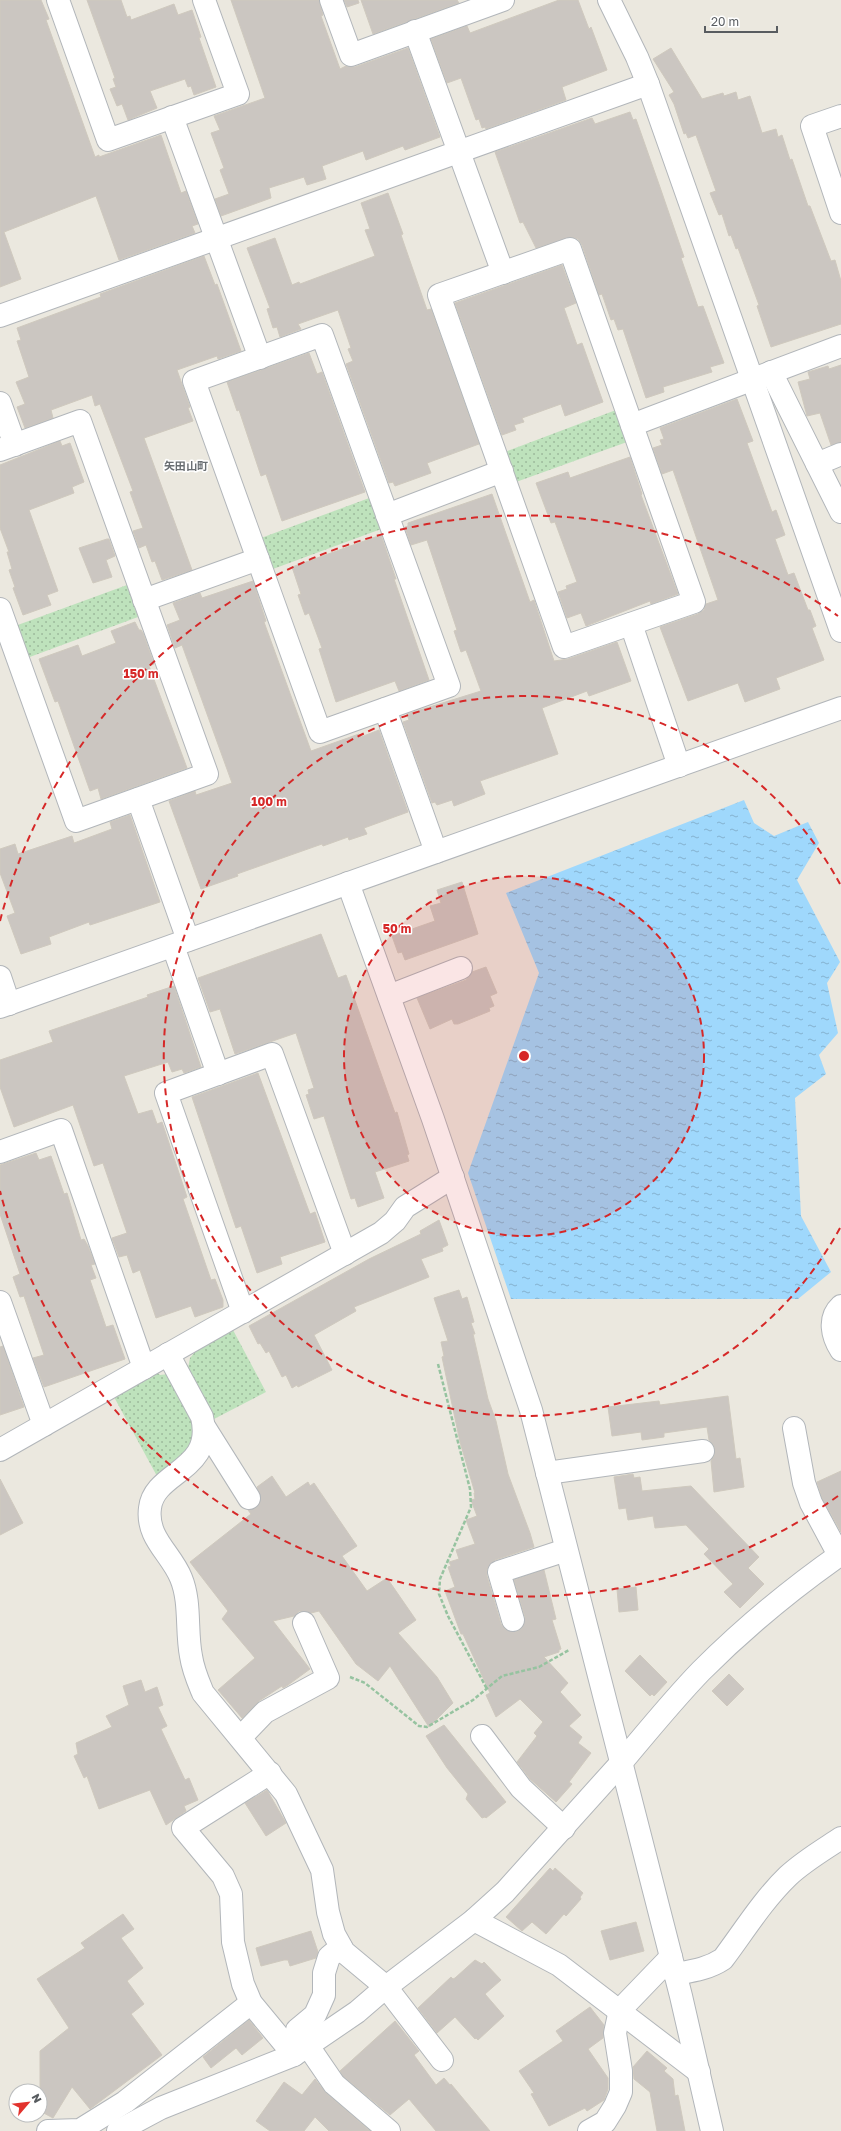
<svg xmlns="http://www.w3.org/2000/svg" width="841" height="2131" font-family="'Golos Text','Noto Sans JP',sans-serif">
	<defs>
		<pattern id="green-dots" width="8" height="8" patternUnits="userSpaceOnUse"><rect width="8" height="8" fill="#bee2bc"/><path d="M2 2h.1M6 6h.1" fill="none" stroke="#9dba9c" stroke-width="1.8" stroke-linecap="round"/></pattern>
		<pattern id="water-ripples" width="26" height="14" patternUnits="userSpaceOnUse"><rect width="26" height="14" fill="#9fd8fc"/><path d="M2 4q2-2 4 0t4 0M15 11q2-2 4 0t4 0" fill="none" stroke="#84b2cf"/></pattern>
	</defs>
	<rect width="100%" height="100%" fill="#ebe8df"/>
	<g fill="url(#green-dots)">
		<path d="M616 410 627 442 516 482 505 452Z"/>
		<path d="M372 497 384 528 273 569 261 538Z"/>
		<path d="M127 585 138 617 27 658 15 626Z"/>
		<path d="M233 1330 266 1392 214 1419 188 1368 190 1358 195 1352Z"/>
		<path d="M158 1373 160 1375 169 1374 197 1433 191 1447 158 1478 114 1397Z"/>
	</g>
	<path fill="url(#water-ripples)" d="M744 800 754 823 774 836 808 822 819 843 797 880 840 962 827 983 838 1033 819 1055 826 1074 795 1098 801 1216 831 1272 798 1299H511L468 1173 539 973 506 893Z"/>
	<g fill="#cbc6c1" stroke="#cfc9be">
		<path d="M0 0H41L49 19 46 20 95 157 99 155V157L161 135 181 193 186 191 198 224 192 226 195 233 119 260 96 196 4 232 21 279 0 287Z"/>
		<path d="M87 0H121L127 17 130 16 131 20 174 4 178 15 192 10 201 37 199 38 216 87 194 95 191 86 188 87 185 79 150 91 157 108 128 120 122 104 117 106 110 89 116 87 113 79 115 78Z"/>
		<path d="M231 0H319L323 15 321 16 340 69 346 66 355 67 408 48 440 137 405 150 403 146 366 160 363 151 322 166 326 179 307 185 304 177 269 188 271 198 221 216 215 199 229 194 220 170 224 168 211 133 220 130 214 116 265 98Z"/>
		<path d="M344 0H358L359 3 347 7Z"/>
		<path d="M361 0H457L459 3 373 34Z"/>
		<path d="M559 0H578L589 29 591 27 607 70 562 87 566 100 486 129 485 127 482 128 479 119 476 120 461 78 447 83 431 39 467 26 470 33Z"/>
		<path d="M671 48 702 99 723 93 724 96 736 92 738 100 750 96 762 133 776 129 778 137 782 135 790 160 792 159 808 206H810L831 261 835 260 841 281V324L771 347 757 306 759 305 738 248 736 249 731 235 729 236 722 214 719 215 710 193 716 191 696 135 688 138 686 133 684 134 674 104 669 95 674 92 653 59Z"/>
		<path d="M630 112 633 120 636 119 661 190 684 257 681 258 698 307 703 306 724 363 710 367 712 372 663 387 664 392 646 398 623 329 618 330 614 319 611 320 602 294 599 295 582 245 578 239 572 237 536 248 523 222 520 223 495 152 592 118 595 124Z"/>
		<path d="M388 193 403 234 401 235 427 310 431 309 479 444 427 463 431 473 395 486 393 482 389 483 346 364 353 361 348 349 351 348 338 310 298 324 301 329 280 337 277 327 273 328 267 309 270 308 247 248 275 238 292 285 299 282 300 284 375 256 365 230 370 229 361 203Z"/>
		<path d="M204 256 215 285 217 284 241 351 218 359 217 356 177 370 190 407 188 408 193 421 144 438 192 570 162 580 155 561 152 562 146 545 139 548 133 531 143 528 130 492 133 491 100 404 95 406 92 395 51 410 53 418 25 428 17 407 25 404 16 382 29 377 17 341 21 340 17 328 101 297 100 294Z"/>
		<path d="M562 265 576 303 564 308 577 345 582 343 603 402 565 416 561 404 522 418 524 422 514 425 516 430 502 435 455 303Z"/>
		<path d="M309 353 317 374 322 372 365 492 282 521 266 474 261 476 239 410 237 411 227 382Z"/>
		<path d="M841 365V442L831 445 820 413 807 416 798 382 810 379 808 372 828 366 829 369Z"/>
		<path d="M737 399 753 441 747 443 772 512 776 510 785 535 775 539 788 575 794 573 808 610H810L816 626 812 628 824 660 776 678 780 689 745 702 738 683 688 701 660 627 698 614 704 610 706 604 718 600 673 470 662 474 653 448 662 445 660 440 664 439 660 428Z"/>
		<path d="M60 441 62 446 70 443 84 482 72 487 74 493 29 510 58 591 47 595 51 605 23 615 13 588 15 587 9 570 12 569 7 552H9L0 528V465Z"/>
		<path d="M630 457 642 494 641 495 678 594 651 604 650 601 586 626 581 613 567 618 558 592 567 589 566 586 577 582 555 522 551 523 536 483 568 472 570 478Z"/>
		<path d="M492 494 530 602 534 600 554 661 568 659 617 642 631 681 589 696 587 691 542 708 558 754 480 781 485 794 454 806 452 800 437 805 435 802 432 803 403 722 409 720 407 714 481 691 466 650 461 652 454 631 457 630 427 540 411 545 405 527 408 526V523Z"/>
		<path d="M381 535 396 579H394L429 680 399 691 395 681 336 702 319 649 322 648 309 613 305 615 298 595 301 594 292 567Z"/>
		<path d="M107 539H109L115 556 106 560 112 577 93 583 79 548Z"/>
		<path d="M253 581 266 621 264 622 311 751 359 734 361 737 379 730 408 812 364 828 367 834 349 840 348 837 323 846 322 844 237 874 238 876 201 889 169 801 195 791 196 795 232 783 182 645 175 648 167 625 180 620 173 603 200 593 202 598Z"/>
		<path d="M135 622 139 630H141L143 633 154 664 149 666 187 768 101 799 98 788 90 791 58 701 55 702 39 659 78 645 82 656 116 643 111 631Z"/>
		<path d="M130 815 160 902 90 925 89 922 49 937 51 944 21 954 7 916 15 913 0 873V849L15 844 18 854 72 836 74 843 112 829 110 822Z"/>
		<path d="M462 882 478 934 405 960 402 952 398 953 392 936 435 921 430 906 441 903 437 890Z"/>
		<path d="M321 934 338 978 346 975 395 1113 397 1112 409 1154 407 1155 409 1161 375 1172 384 1198 358 1207 355 1198 351 1199 324 1116 314 1119 306 1095 309 1094 308 1090 314 1088 296 1033 235 1054 220 1009 210 1012 198 978Z"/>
		<path d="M486 967 497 993 490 996 494 1006 489 1008 490 1011 458 1024H454L452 1019 430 1029 417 998 466 980 472 972Z"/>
		<path d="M174 986 201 1067 184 1073 182 1069 172 1072 168 1062 124 1076 138 1114 152 1110 157 1124 162 1122 187 1197 183 1199 211 1280 215 1279 223 1300V1307L195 1317 191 1306 156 1318 140 1270 133 1273 127 1255 119 1257 112 1238 127 1233 103 1163 94 1166 73 1105 14 1127 0 1087V1060L53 1042 49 1031 148 997 147 995Z"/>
		<path d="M258 1073 310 1214 315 1212 325 1242 280 1257 282 1264 257 1273 241 1226 236 1228 192 1097Z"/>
		<path d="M36 1153 39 1160 51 1156 64 1194 67 1193 81 1240 84 1239 88 1246 95 1264 91 1265 96 1278 90 1280 106 1327 113 1325 125 1359 44 1387 33 1358 44 1355 24 1296 20 1297 13 1277 20 1274 0 1214V1165Z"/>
		<path d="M439 1220 448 1245 442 1248 443 1251 421 1259 429 1277 354 1307 356 1311 314 1335 332 1370 298 1387 297 1385 292 1388 286 1375 282 1377 269 1351 266 1353 260 1343 258 1344 249 1326 369 1259 421 1234 420 1231Z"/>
		<path d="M459 1290 462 1299 467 1297 474 1322 471 1323 475 1334H473L488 1399 496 1421 508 1474 530 1533 534 1547 495 1560 487 1569V1576L501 1624 505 1629 516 1632 522 1628 525 1617 514 1580 544 1570 556 1619 552 1620 561 1649 559 1650V1652L544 1657 568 1683 560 1692 581 1715 569 1726 582 1737 578 1743 591 1753 569 1782 572 1784 556 1802 530 1779 517 1762 537 1736 534 1733 543 1722 520 1699 496 1717 486 1695 490 1693 463 1634H461L445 1591 455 1587 448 1567 451 1566 449 1562 459 1559 456 1550 475 1544 466 1520 477 1516 471 1500 475 1499 474 1493H475L460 1442 442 1357 444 1356 441 1342 448 1341 434 1298Z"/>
		<path d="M3 1346 24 1407 0 1415V1347Z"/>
		<path d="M728 1396 736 1459 740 1458 744 1487 714 1492 711 1461 714 1456 715 1450 713 1444 709 1440 707 1427 664 1433V1437L642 1440 641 1432 612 1436 608 1407 659 1401 660 1405Z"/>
		<path d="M841 1471V1532L822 1498 817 1482Z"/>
		<path d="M633 1474 634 1478 640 1477 642 1491 691 1486 759 1557 748 1568 764 1584 740 1608 724 1592 733 1584 704 1554 709 1549 686 1525 655 1528 653 1516 628 1520 626 1508 619 1509 614 1477Z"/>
		<path d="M272 1476 286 1497 308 1482 310 1486 314 1483 357 1546 342 1556 367 1591 387 1578 416 1620 398 1633 437 1677 453 1703 429 1727 390 1666 378 1681 356 1664 319 1611 311 1613 299 1611 294 1616 273 1621 310 1669 288 1685 283 1688 282 1686 259 1701 242 1718 218 1690 255 1658 222 1619 228 1611 190 1562 251 1514 248 1510 256 1508 261 1498 257 1487Z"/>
		<path d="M0 1479 23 1523 0 1535Z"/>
		<path d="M636 1587 638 1610 619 1612 617 1589Z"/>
		<path d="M640 1655 667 1682 654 1696 652 1694 650 1696 625 1671Z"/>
		<path d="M729 1674 744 1689 727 1706 712 1691Z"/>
		<path d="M141 1680 145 1692 157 1687 163 1705 158 1707 167 1726 161 1729 185 1780 189 1778 198 1800 184 1806 186 1811 166 1825 150 1790 99 1809 87 1776 84 1778 74 1756 78 1754 76 1743 112 1727 106 1716 129 1705 123 1686Z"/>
		<path d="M444 1725 506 1802 486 1818 485 1817 482 1818 466 1799 468 1794 447 1768 426 1736Z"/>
		<path d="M267 1790 286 1823 266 1836 245 1803Z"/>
		<path d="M550 1868 553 1871 555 1868 583 1893 580 1897 581 1899 566 1916 564 1914 546 1934 532 1922 522 1931 506 1917Z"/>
		<path d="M123 1914 134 1929 121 1938 143 1968 127 1981 144 2004 131 2014 162 2055 90 2109 72 2087 53 2118 40 2111V2051L69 2028 37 1979 85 1948 81 1943Z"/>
		<path d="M636 1922 644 1951 610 1960 601 1931Z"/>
		<path d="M311 1931 318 1952 316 1958 290 1966 288 1960H284L261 1966 256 1948Z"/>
		<path d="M475 1960 482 1964 484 1962 501 1980 485 1994 504 2016 478 2040 476 2038 475 2039 455 2017 437 2033 418 2008 451 1977 453 1979 455 1978Z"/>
		<path d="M590 2007 604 2025 603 2038 588 2049 608 2078V2089L604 2100 587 2111 585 2108 549 2126 531 2094 534 2093 519 2071 563 2041 556 2031Z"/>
		<path d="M249 2020 263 2038 242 2055 236 2048 211 2068 203 2057Z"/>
		<path d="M395 2021 419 2051 414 2055 436 2085 444 2078 450 2085 451 2084 490 2131H436L409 2099 390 2115 343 2076 340 2071Z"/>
		<path d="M647 2051 667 2068 664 2071 673 2079 675 2096 678 2095 685 2131H657L650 2092 634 2079 633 2067Z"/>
		<path d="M315 2079 326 2093 370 2131H329L315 2117 304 2131H270L256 2121 284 2082 302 2095Z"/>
	</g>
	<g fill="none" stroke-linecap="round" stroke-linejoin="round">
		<defs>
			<g id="minor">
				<path d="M58 0 108 140 238 94 204 0"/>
				<path d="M331 0 351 55 503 0"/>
				<path d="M415 31 503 273"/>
				<path d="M841 116 812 126 841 213"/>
				<path d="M172 117 260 358"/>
				<path d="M570 249 694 602 564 647 439 295Z"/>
				<path d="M322 335 449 686 320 732 194 381Z"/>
				<path d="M771 372 841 512"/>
				<path d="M0 403 15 445"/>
				<path d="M632 425 841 346"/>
				<path d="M0 450 80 421 207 774 76 821 0 609"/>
				<path d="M817 464 841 454"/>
				<path d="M387 515 502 471"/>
				<path d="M144 600 258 559"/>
				<path d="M631 624 679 766"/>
				<path d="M385 709 436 852"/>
				<path d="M138 799 188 940"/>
				<path d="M173 946 218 1074"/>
				<path d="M0 977 9 1004"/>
				<path d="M389 996 461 968"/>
				<path d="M0 1152 61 1130 144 1368"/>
				<path d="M0 1302 44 1425"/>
				<path d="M841 1306C828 1318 832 1336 841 1350"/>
				<path d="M243 1312 166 1093 272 1054 345 1254"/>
				<path d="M168 1354 202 1417C215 1471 154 1471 150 1508 146 1538 171 1553 181 1578 191 1602 186 1631 191 1656 193 1670 198 1681 203 1693L286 1794 322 1870 328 1912 334 1934 344 1952 386 1987 442 2060"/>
				<path d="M205 1428 249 1498"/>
				<path d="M794 1428 804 1483 811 1503 839 1555"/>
				<path d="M0 1450 381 1233 395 1221 405 1207 453 1177"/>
				<path d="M547 1473 703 1451"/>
				<path d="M513 1620 499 1572 566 1550"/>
				<path d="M482 1736 521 1788 564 1828"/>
				<path d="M241 1737 265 1712 328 1678 304 1623"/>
				<path d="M621 1763C647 1732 673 1700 701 1671 744 1628 791 1589 841 1554"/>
				<path d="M270 1773 183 1828 223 1876 231 1894 233 1942 243 1984 251 2003 294 2055"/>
				<path d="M474 1920 559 1965 699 2072"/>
				<path d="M341 1947 329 1957 324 1973V1995L315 2015 297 2030 334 2084 389 2131"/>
				<path d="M675 1974C692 1971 708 1969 723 1959 744 1931 763 1900 788 1876 804 1861 823 1850 841 1838"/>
				<path d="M48 2131 80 2130 125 2102 251 2003"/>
				<path d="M589 2131 605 2122 615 2106 621 2092V2071L615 2033 620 2010 671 1957"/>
			</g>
			<g id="tertiary">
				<path d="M609 0 637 57 648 84 841 631"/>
				<path d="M0 316 648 84"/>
				<path d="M348 883 433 1119 531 1410 681 1996 712 2131"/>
				<path d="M0 1007 841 708"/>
				<path d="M118 2131 161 2108 294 2055 357 2012 386 1987 474 1920 505 1892 621 1763"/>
			</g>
		</defs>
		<use href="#minor" stroke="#b2b6ba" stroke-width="24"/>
		<use href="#tertiary" stroke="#b2b6ba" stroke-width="24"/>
		<g stroke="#96c3a0" stroke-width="2.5" stroke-dasharray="4 2" stroke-linecap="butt">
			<path d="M438 1364 470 1489 471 1507 440 1579 439 1594 448 1616 487 1689"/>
			<path d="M350 1677 365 1683 419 1726 427 1727 473 1700 502 1676 539 1667 569 1650"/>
		</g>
		<use href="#minor" stroke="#fff" stroke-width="22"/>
		<use href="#tertiary" stroke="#fff" stroke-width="22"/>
	</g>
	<circle cx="524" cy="1056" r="180" fill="#d62828" fill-opacity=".12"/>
	<g fill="none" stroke="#d62828" stroke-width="2" stroke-dasharray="7 5">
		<circle cx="524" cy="1056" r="180"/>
		<path d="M840 1228A360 360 0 1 1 840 884"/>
		<path d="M838 1496A541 541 0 0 1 0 1191M0 921A541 541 0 0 1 838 616"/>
	</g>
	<g text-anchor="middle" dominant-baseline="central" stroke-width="3" stroke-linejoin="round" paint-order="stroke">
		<g font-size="11" font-weight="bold" fill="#696e72" stroke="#fff">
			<text x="186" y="465">矢田山町</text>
		</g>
	</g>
	<circle cx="524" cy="1056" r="6" fill="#d62828" stroke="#fff" stroke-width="2"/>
	<g font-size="12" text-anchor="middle" font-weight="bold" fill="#d62828" stroke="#fff" stroke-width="3" stroke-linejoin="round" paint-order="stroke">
		<text x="141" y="678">150 m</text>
		<text x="269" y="806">100 m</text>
		<text x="397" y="933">50 m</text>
	</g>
	<g transform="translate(28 2103) rotate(62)"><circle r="19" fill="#ffffff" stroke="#bcbebf"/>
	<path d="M0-3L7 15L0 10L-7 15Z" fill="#e2332e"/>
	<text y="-6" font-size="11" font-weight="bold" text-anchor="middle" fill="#585c60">N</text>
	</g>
	<path d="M705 26v6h72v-6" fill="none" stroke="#585c60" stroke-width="2"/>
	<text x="711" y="26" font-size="12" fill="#585c60" stroke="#ffffff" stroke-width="3" paint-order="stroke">20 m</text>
</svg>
